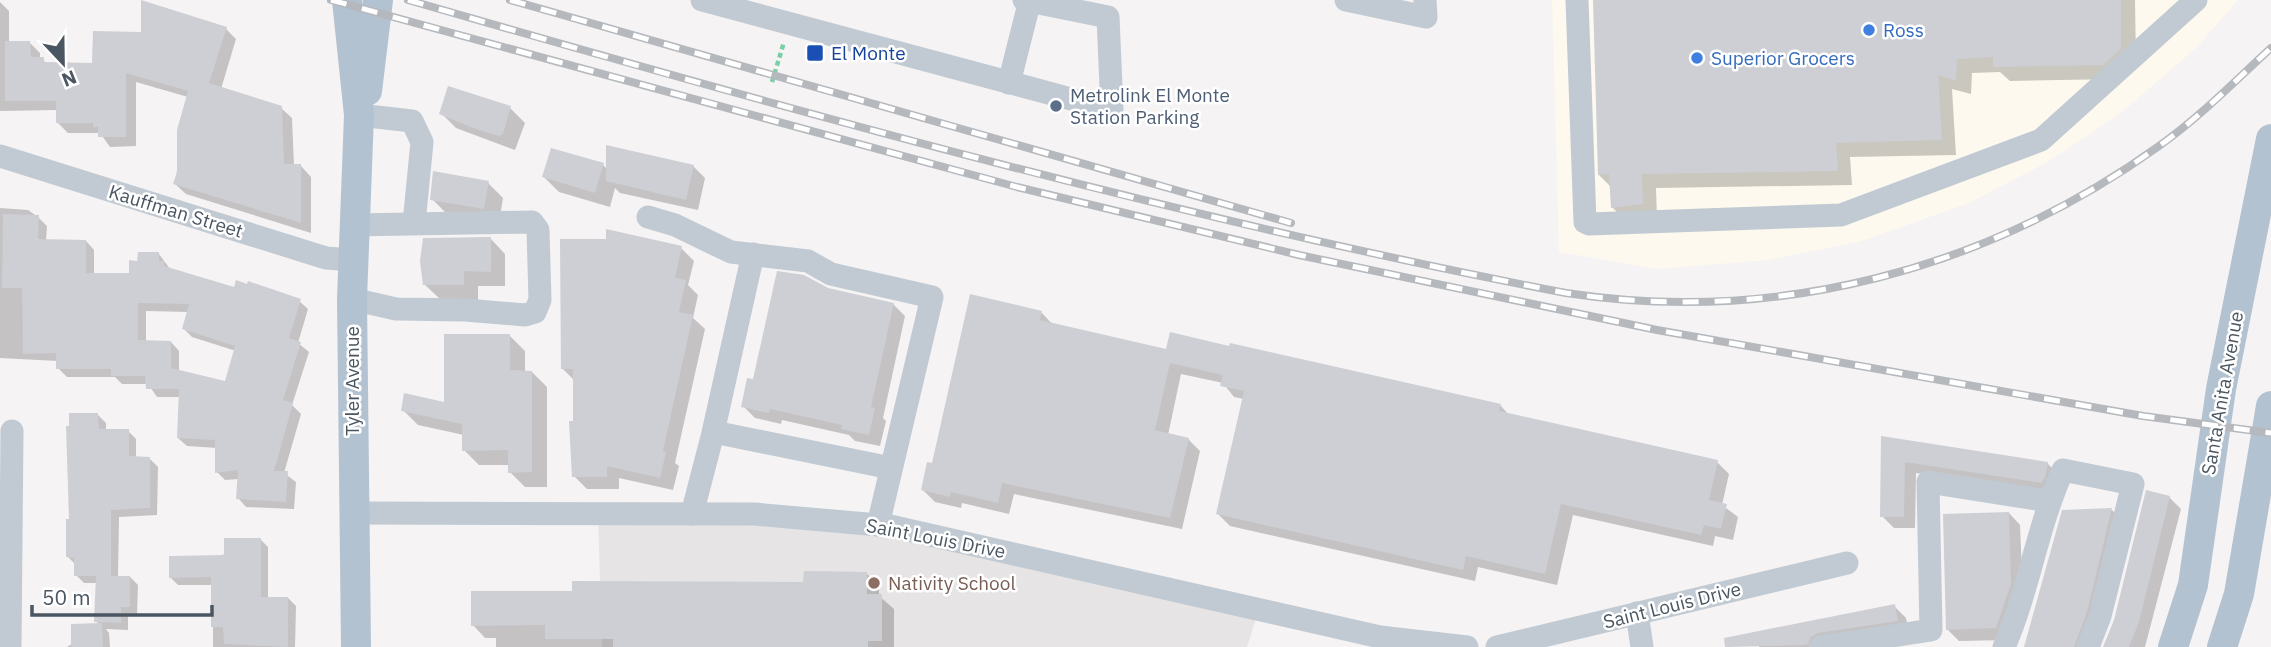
<svg xmlns="http://www.w3.org/2000/svg" width="2271" height="647" font-family="'IBM Plex Sans',sans-serif">
	<rect width="100%" height="100%" fill="#f5f3f3"/>
	<path fill="#fdf9ef" d="M1552 0H2238L2196 48 2122 112 2049 161 1969 203 1862 241 1768 260 1657 269 1559 252Z"/>
	<path fill="#e6e4e5" d="M598 514 890 526 1259 609 1247 647H602Z"/>
	<g fill="#0003" fill-rule="evenodd">
		<path d="M1595 0H2135L2136 64 2118 79 2010 81 2000 72 1972 73 1971 94 1952 89 1956 155 1850 157 1852 185 1656 188 1657 218 1627 222 1612 207 1611 187 1599 175Z"/>
		<path d="M0 2 9 11V43H30L40 53V59L49 64 94 65 142 34 226 29 236 39 221 89 281 108 292 118 294 166H301L311 177V233L186 194 175 184 188 97 136 82V146L110 147 100 133H68L58 123V110L0 111Z"/>
		<path d="M510 108 525 123 515 150 456 128 441 113Z"/>
		<path d="M603 165 608 170 693 166 705 178 698 210 620 193 615 188 610 207 559 192 544 177Z"/>
		<path d="M488 183 503 198 499 223 447 214 432 199Z"/>
		<path d="M0 208 28 210 38 217 47 226 46 241H86L94 250V275H131L139 262 159 254 170 269 236 289 299 301 308 309 298 343 309 352 292 405 301 414 284 473 296 482 294 509 246 507 238 498 239 479 225 480 217 472V448L187 446 178 438 180 397H157L148 384H122L115 377H67L58 368V361L0 358ZM146 311 189 312 184 329 192 337 236 351 226 383 179 371V351L171 342H146Z"/>
		<path d="M490 238 505 254V286H478V300L440 299 424 284Z"/>
		<path d="M681 248 694 261 688 285 698 295 693 318 705 329 675 463 679 466 673 490 619 478V489H587L574 476 575 381 563 369Z"/>
		<path d="M827 289 893 304 905 316 883 418 886 421 880 446 855 441 849 435 782 420 781 424 755 418 743 406 754 381Z"/>
		<path d="M1041 312 1053 325 1167 351 1500 405 1510 416 1717 462 1729 474 1722 505 1738 517 1733 540 1715 536 1713 546 1573 515 1557 585 1478 567 1475 581 1230 526 1218 514 1244 399 1234 397 1223 383 1181 374 1168 435 1188 439 1200 451 1182 529 1014 494 1009 514 962 503 961 508 935 502 923 490 933 465Z"/>
		<path d="M510 336 525 351V372H532L547 387V487H525L510 472V465H479L464 450V435L418 425 403 410 445 404Z"/>
		<path d="M98 415 106 423V431H128L136 439V458L150 459 158 467 157 515 119 517 118 577H130L138 585 137 614H128V630L106 629 109 633 110 647H67L100 625 96 621 98 583H84L76 575V565L68 557 71 521Z"/>
		<path d="M1883 438 2047 463 2059 475 2054 494 1916 473 1915 528H1894L1882 516Z"/>
		<path d="M2169 497 2181 509 2145 647H2105Z"/>
		<path d="M2112 510 2123 522 2089 647H2026L2064 512Z"/>
		<path d="M2009 513 2020 525 2023 597 2008 640 1959 641 1947 629Z"/>
		<path d="M260 539 268 547V598H288L296 606 295 647H213V585H178L170 577Z"/>
		<path d="M866 573 879 586V596L894 609V647H496V638H485L473 625 573 593 805 584Z"/>
		<path d="M1894 606 1906 618 1909 632 1825 647H1759V633Z"/>
	</g>
	<g fill="#cdcfd5" fill-rule="evenodd">
		<path d="M141 0 227 27 209 83 282 106 284 164H301V223L173 184 177 172V130L188 91 126 73V137H98V127H93V123H56V101H5V41H30L31 57H44V62L92 63 93 31 141 32Z"/>
		<path d="M1593 0H2121V49L2103 65 1993 67V57L1957 59 1956 81 1938 75 1942 140 1836 143 1838 171 1642 174 1643 204 1611 208 1609 174 1598 175Z"/>
		<path d="M448 86 511 106 503 134 499 136 476 129 439 114Z"/>
		<path d="M606 145 694 165 686 200 606 181Z"/>
		<path d="M551 148 604 163 595 193 542 177Z"/>
		<path d="M433 171 489 181 484 209 430 200Z"/>
		<path d="M3 214 39 215 38 239 86 240V273H129V260L137 261 138 252H159V261H164V266L234 287 236 280 247 284 248 281 301 299 289 338 301 342 283 400 293 403 274 471H288L286 502 236 499 238 470 215 473V440L177 438 179 389H146L145 376H111V369H56V353L23 354 22 288H2ZM138 303 189 304 182 329 235 346 225 381 171 368V341L138 340Z"/>
		<path d="M606 229 682 246 675 278 686 280 679 312 693 315 663 451 666 452 660 478 607 466V477H572L569 421H573V369H561L560 239H606Z"/>
		<path d="M491 237V272L464 271V285H423L420 261 423 238Z"/>
		<path d="M777 271 804 275 828 288 894 303 871 407 875 408 869 435 841 429 842 425 770 409 769 413 741 407 747 378 753 379Z"/>
		<path d="M970 294 1042 311 1040 320 1166 349 1170 332 1229 346 1230 343 1501 404 1499 411 1718 460 1709 500 1727 504 1721 529 1704 525 1701 535 1561 504 1545 574 1466 556 1463 570 1216 514 1244 391 1220 386 1223 375 1170 363 1155 430 1189 438 1170 518 1002 483 998 503 951 492 950 497 921 490 927 462 932 463Z"/>
		<path d="M444 334H510V370L532 371V472L508 473V450L462 451V424L401 411 404 393 444 402Z"/>
		<path d="M69 413H98L99 429H129V456L150 457V508L111 510V576H130V607H121V623L94 622 96 576H74V558L66 557V519H69L66 426H69Z"/>
		<path d="M1881 436 2048 462 2046 474 2042 483 1905 462 1904 517H1880Z"/>
		<path d="M2146 490 2170 496 2139 622 2129 647H2103L2114 620Z"/>
		<path d="M2112 508 2087 612 2074 647H2024L2062 510Z"/>
		<path d="M2009 512 2011 584 1996 628 1946 630 1943 514Z"/>
		<path d="M224 538H261V597H288V647L224 644 223 627H211V577L169 578V556L224 555Z"/>
		<path d="M804 571 867 572V594H882V641H868V647H613V639H545V625L471 626V591H572V581L803 582Z"/>
		<path d="M1895 604 1898 621 1818 633 1811 637 1807 645 1725 647 1724 638Z"/>
		<path d="M102 623 103 647H71V624Z"/>
	</g>
	<g fill="none" stroke-linecap="round" stroke-linejoin="round">
		<path stroke="#7ad0a6" stroke-width="4.5" stroke-dasharray="5 3.5" stroke-linecap="butt" d="M772 82 784 42"/>
		<g stroke="#c1cad2" stroke-width="23">
			<path d="M702 0 1112 110 1108 17 1024 0"/>
			<path d="M1346 0 1426 17 1425 0"/>
			<path d="M1577 0 1585 222 1589 224 1841 215 2041 140 2196 0"/>
			<path d="M1009 83 1030 0"/>
			<path d="M359 115 412 121 422 142 414 223"/>
			<path d="M0 156 326 258 353 260"/>
			<path d="M648 217 675 225 731 252 808 261 831 274 932 297 878 525"/>
			<path d="M352 299 396 309 465 310 525 315 535 312 540 300 538 230 532 222 353 225"/>
			<path d="M714 432 891 468"/>
			<path d="M353 513 754 514 890 526 1380 637 1467 647"/>
			<path d="M692 514 712 437 753 254"/>
			<path d="M1637 613 1642 647"/>
			<path d="M10 647 12 431"/>
			<path d="M1497 647 1847 563"/>
			<path d="M1820 647 1931 630 1928 482 2049 501"/>
			<path d="M2004 647C2029 590 2037 527 2063 470L2133 484 2100 616 2088 647"/>
		</g>
		<g stroke="#b3c2d1" stroke-width="30">
			<path d="M347 0 359 115 352 299 356 647"/>
			<path d="M367 91 378 0"/>
			<path d="M2173 647 2193 585 2221 389 2271 139"/>
			<path d="M2222 647 2239 594 2271 406"/>
		</g>
		<defs>
			<g id="rail">
				<path d="M331 0 1017 187 1299 255 1657 330 2143 416 2271 433"/>
				<path d="M408 0C790 110 1175 218 1566 293 1777 325 1986 270 2159 146 2200 117 2235 81 2271 48"/>
				<path d="M510 0 1291 223"/>
			</g>
		</defs>
		<use href="#rail" stroke="#b5b8bd" stroke-width="8"/>
		<use href="#rail" stroke="#fff" stroke-width="5" stroke-dasharray="16" stroke-linecap="butt"/>
	</g>
	<g fill="#3f7fe0" stroke="#fff" stroke-width="2.5">
		<circle cx="1869" cy="30" r="7"/>
		<circle cx="1697" cy="58" r="7"/>
	</g>
	<rect fill="#1a4fb4" stroke="#fff" stroke-width="2.5" x="806" y="44" width="18" height="18" rx="3.5"/>
	<circle fill="#5c6f8a" stroke="#fff" stroke-width="2.5" cx="1056" cy="106" r="7"/>
	<circle fill="#8d6e63" stroke="#fff" stroke-width="2.5" cx="874" cy="583" r="7"/>
	<g text-anchor="middle" dominant-baseline="central" stroke-width="5" stroke-linejoin="round" paint-order="stroke">
		<g font-size="19" fill="#366cbe" stroke="#fff" text-anchor="start">
			<text x="1883" y="30">Ross</text>
			<text x="1711" y="58">Superior Grocers</text>
		</g>
		<g font-size="19" fill="#164399" stroke="#fff" text-anchor="start">
			<text x="831" y="53">El Monte</text>
		</g>
		<g font-size="19" fill="#4e5e75" stroke="#fff" text-anchor="start">
			<text x="1070" y="95">Metrolink El Monte<tspan x="1070" dy="22">Station Parking</tspan></text>
		</g>
		<g font-size="19" fill="#4a5661" stroke="#fff">
			<text transform="translate(176 211) rotate(17)">Kauffman Street</text>
			<text transform="translate(352 381) rotate(-90)">Tyler Avenue</text>
			<text transform="translate(2222 393) rotate(-80)">Santa Anita Avenue</text>
			<text transform="translate(936 538) rotate(11)">Saint Louis Drive</text>
			<text transform="translate(1672 605) rotate(-14)">Saint Louis Drive</text>
		</g>
		<g font-size="19" fill="#785e54" stroke="#fff" text-anchor="start">
			<text x="888" y="583">Nativity School</text>
		</g>
	</g>
	<g transform="translate(63 63) rotate(158)" stroke="#ffffff" stroke-width="5" paint-order="stroke">
	<path d="M0-5L12 26L0 18L-12 26Z" fill="#4a5661"/>
	<text y="-10" font-size="19" font-weight="bold" text-anchor="middle" fill="#4a5661">N</text>
	</g>
	<path d="M32 605v10h180v-10" fill="none" stroke="#4a5661" stroke-width="3.5"/>
	<text x="42" y="605" font-size="21" fill="#4a5661" stroke="#ffffff" stroke-width="5" paint-order="stroke">50 m</text>
</svg>
